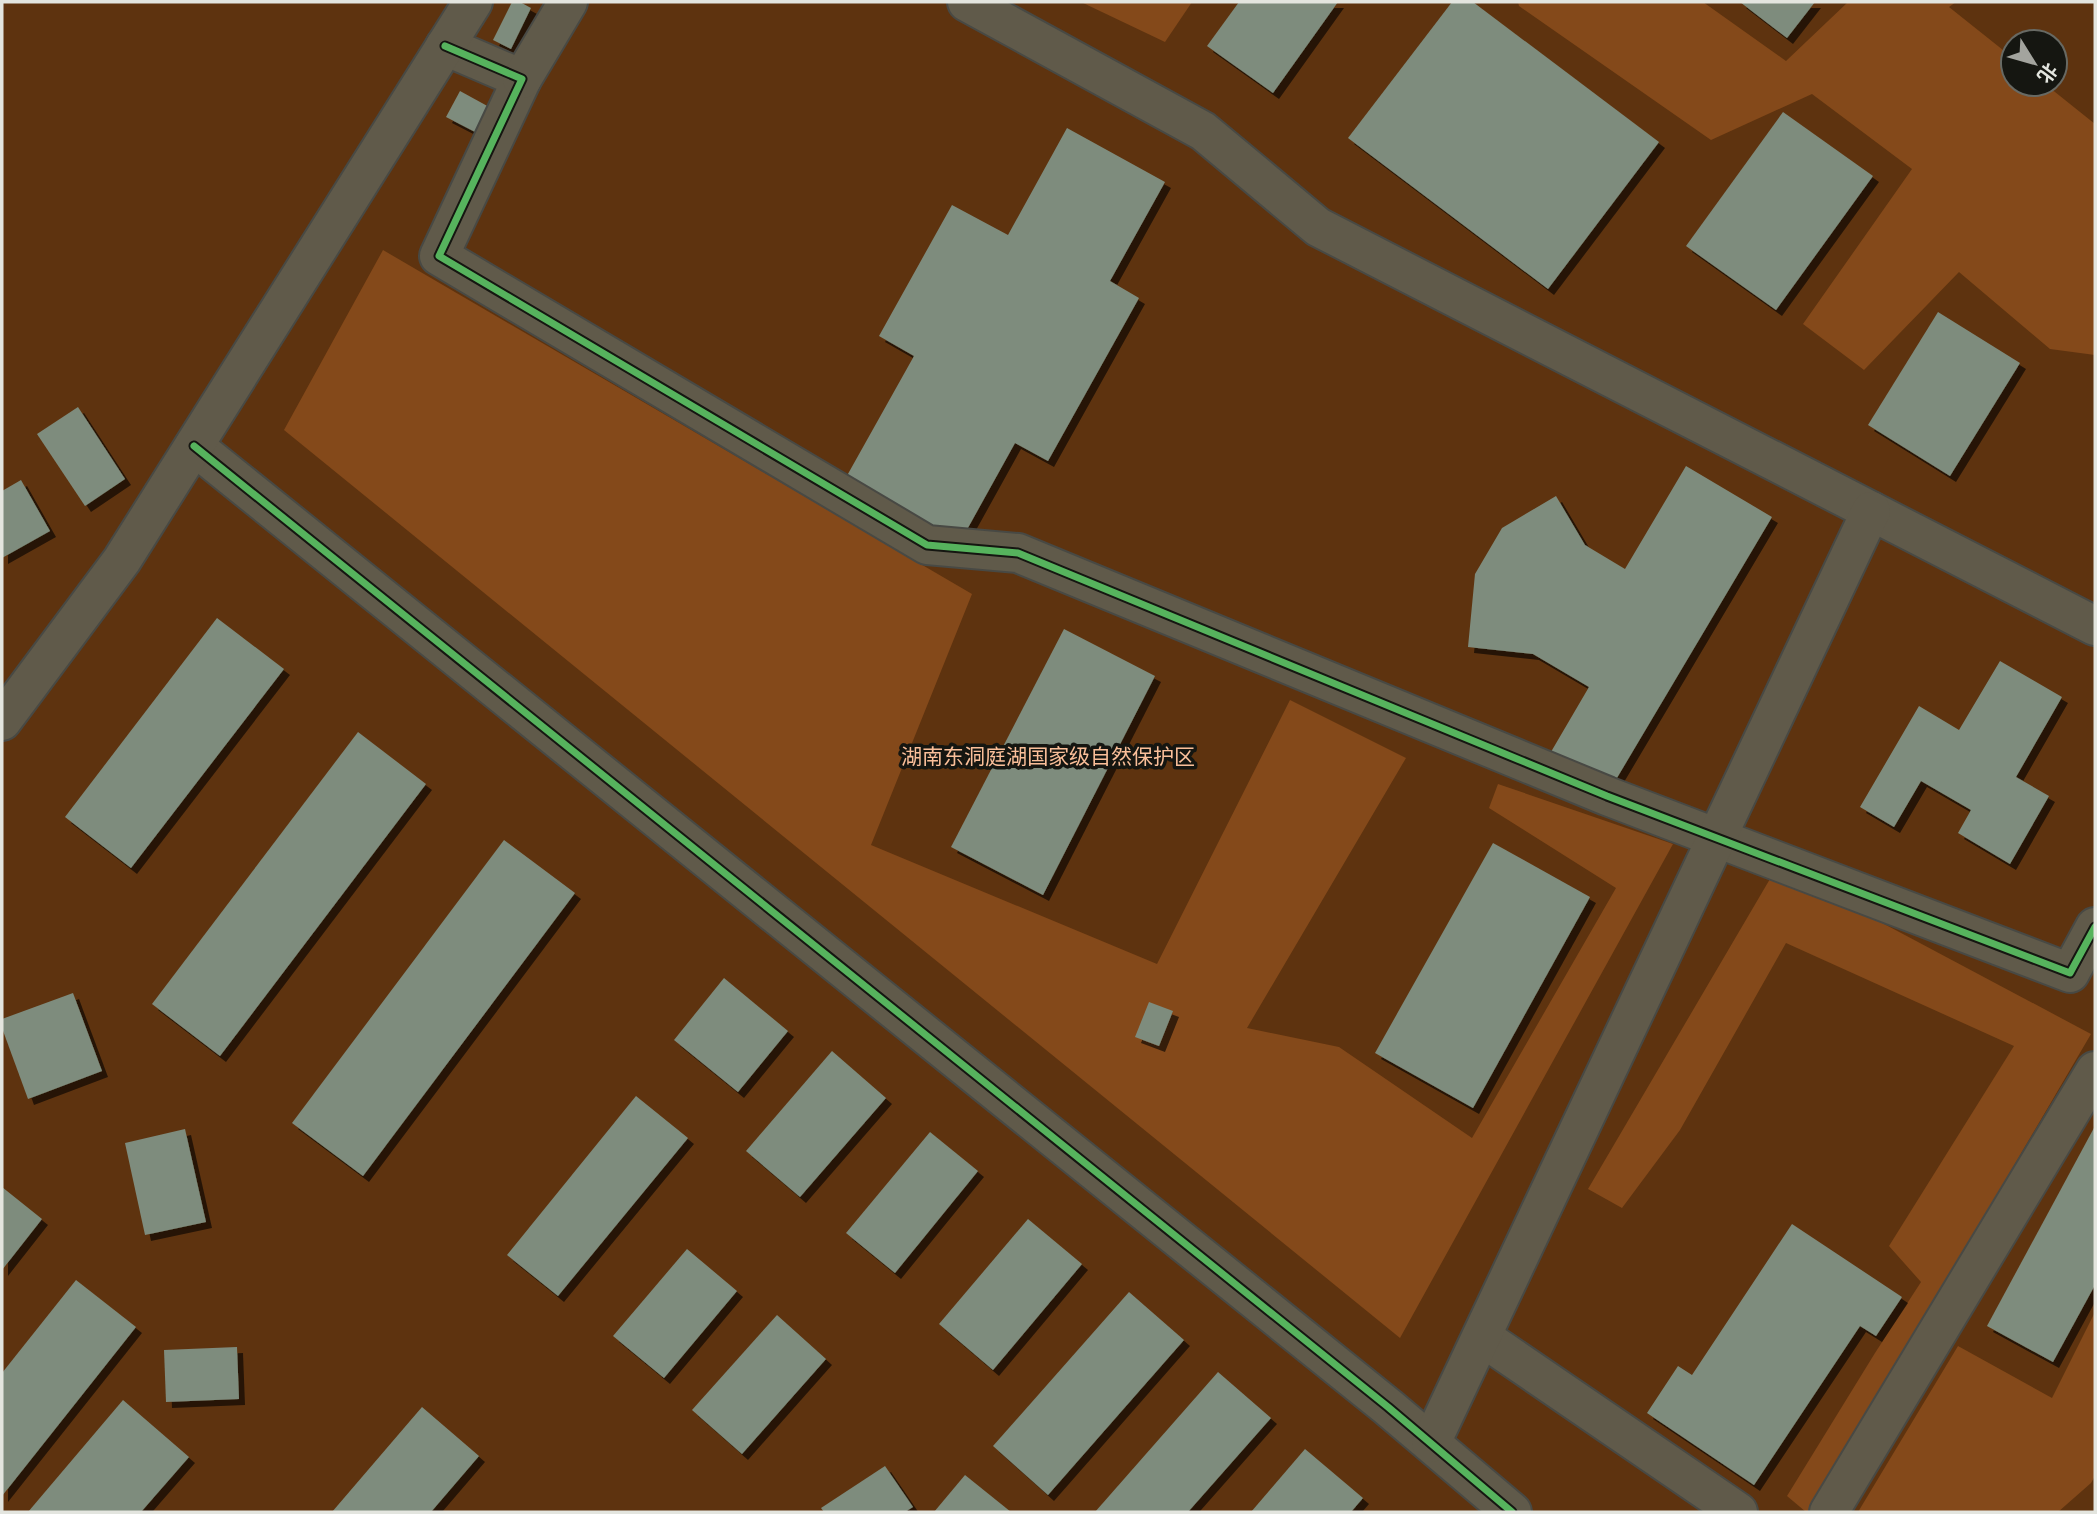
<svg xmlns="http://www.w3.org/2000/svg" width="2097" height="1514" font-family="'DejaVu Sans','Noto Sans SC',sans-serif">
	<defs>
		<filter id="shadow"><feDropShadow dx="6" dy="6" stdDeviation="0" flood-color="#0009"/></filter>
	</defs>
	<rect width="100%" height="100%" fill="#2b2c26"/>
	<path fill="#5e330f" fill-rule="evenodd" d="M2 2H2095V1512H2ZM2013 42H2055V84H2013Z"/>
	<g fill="#84491a">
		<path d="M1081 2H1192L1165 42Z"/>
		<path d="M1518 2H1703L1786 61 1848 2H1956L1949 7 2013 58V84H2045L2095 124V355L2050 349 1959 272 1864 370 1803 324 1912 169 1812 94 1711 140 1519 6Z"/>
		<path d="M383 250 972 594 871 845 1157 964 1290 700 1406 758 1247 1028 1339 1047 1472 1138 1616 888 1489 808 1498 784 1673 844 1400 1338 284 430Z"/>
		<path d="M1777 867 2091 1034 1811 1512H1806L1787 1496 1875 1353 1921 1282 1889 1246 2014 1046 1786 943 1680 1130 1622 1208 1588 1189Z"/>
		<path d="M2095 1312V1476L2091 1483 2058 1512H1858L1958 1346 2052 1398Z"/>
	</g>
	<g fill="#7e8c7d" filter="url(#shadow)">
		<path d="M512 2H520L531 8 511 49 493 40Z"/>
		<path d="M1239 2H1338L1273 93 1207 46Z"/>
		<path d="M1452 2H1473L1659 142 1548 289 1348 138Z"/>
		<path d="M1740 2H1815L1787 38Z"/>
		<path d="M460 91 491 108 477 133 446 117Z"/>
		<path d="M1783 112 1873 176 1776 310 1686 246Z"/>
		<path d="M1067 128 1165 182 1110 281 1139 298 1048 461 1015 443 959 544 844 481 914 356 879 336 952 205 1008 235Z"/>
		<path d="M1938 312 2020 363 1950 476 1868 425Z"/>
		<path d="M78 407 125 479 85 506 37 434Z"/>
		<path d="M1686 466 1772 517 1608 793 1548 757 1589 687 1533 654 1468 647 1475 574 1502 528 1556 496 1585 545 1625 569Z"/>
		<path d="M21 480 50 531 2 558V491Z"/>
		<path d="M217 618 284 669 131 868 65 817Z"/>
		<path d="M1064 629 1155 676 1043 895 951 847Z"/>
		<path d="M2000 661 2062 697 2016 777 2049 796 2010 864 1958 833 1971 810 1921 781 1894 827 1860 807 1919 706 1959 730Z"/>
		<path d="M358 732 426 784 220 1056 152 1004Z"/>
		<path d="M504 840 575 893 363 1176 292 1123Z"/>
		<path d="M1493 843 1590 897 1473 1108 1375 1053Z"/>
		<path d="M724 978 788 1031 738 1092 674 1040Z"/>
		<path d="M73 993 102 1071 28 1099 2 1028V1019Z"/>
		<path d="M1149 1002 1173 1011 1159 1046 1135 1037Z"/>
		<path d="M832 1051 886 1098 800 1197 746 1151Z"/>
		<path d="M636 1096 688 1138 558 1296 507 1255Z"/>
		<path d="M2095 1126V1285L2053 1362 1987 1326Z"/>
		<path d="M185 1129 206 1222 145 1235 125 1143Z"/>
		<path d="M930 1132 978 1171 895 1273 846 1233Z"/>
		<path d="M2 1187 42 1219 2 1270Z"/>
		<path d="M1028 1219 1082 1264 993 1370 939 1324Z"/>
		<path d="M1792 1224 1902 1297 1876 1336 1860 1326 1754 1485 1647 1413 1678 1366 1692 1375Z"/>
		<path d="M687 1249 737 1291 664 1378 613 1336Z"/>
		<path d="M76 1280 136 1327 2 1496V1373Z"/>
		<path d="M1129 1292 1184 1340 1048 1495 993 1446Z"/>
		<path d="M777 1315 826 1359 742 1454 692 1410Z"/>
		<path d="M237 1347 239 1399 166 1402 164 1350Z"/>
		<path d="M1218 1372 1271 1418 1188 1512H1095Z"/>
		<path d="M123 1400 189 1457 141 1512H28Z"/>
		<path d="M422 1407 479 1456 431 1512H332Z"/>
		<path d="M1305 1449 1363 1498 1351 1512H1251Z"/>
		<path d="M885 1466 913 1507 905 1512H824L821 1508Z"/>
		<path d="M965 1475 1011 1512H934Z"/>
	</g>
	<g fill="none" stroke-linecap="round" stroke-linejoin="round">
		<defs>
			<g id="minor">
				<path d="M967 2 1203 131 1318 227 2095 626"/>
				<path d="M445 46 522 79 439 256 927 545 1018 553 1607 796 2070 973 2095 927"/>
				<path d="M522 79 568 2"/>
				<path d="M194 446 1388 1407 1512 1512"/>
				<path d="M2 721 122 560 473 2"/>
				<path d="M1482 1337 1738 1512"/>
				<path d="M1431 1443 1871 511"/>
				<path d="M1829 1512 2095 1071"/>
			</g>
		</defs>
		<use href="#minor" stroke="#484944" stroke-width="42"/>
		<use href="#minor" stroke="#605a4a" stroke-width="38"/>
		<defs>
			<g id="cycleway">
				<path d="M445 46 522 79 439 256 927 545 1018 553 1607 796 2070 973 2095 927"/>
				<path d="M194 446 1388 1407 1512 1512"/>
			</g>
		</defs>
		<use href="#cycleway" stroke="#151611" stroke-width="11"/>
		<use href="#cycleway" stroke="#56b35d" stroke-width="7"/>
	</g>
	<g text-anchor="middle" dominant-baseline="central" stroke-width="7" stroke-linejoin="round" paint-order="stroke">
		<g font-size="21" fill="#fabf99" stroke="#151611">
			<text x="1048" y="757">湖南东洞庭湖国家级自然保护区</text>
		</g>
	</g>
	<rect width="2097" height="1514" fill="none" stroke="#e3e5df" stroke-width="7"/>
	<g transform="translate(2034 63) rotate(127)"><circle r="33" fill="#151611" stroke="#676963" stroke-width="2"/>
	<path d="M0-5L12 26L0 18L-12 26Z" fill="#a3a49e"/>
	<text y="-10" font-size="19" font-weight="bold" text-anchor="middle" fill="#e3e5df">北</text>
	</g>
</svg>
